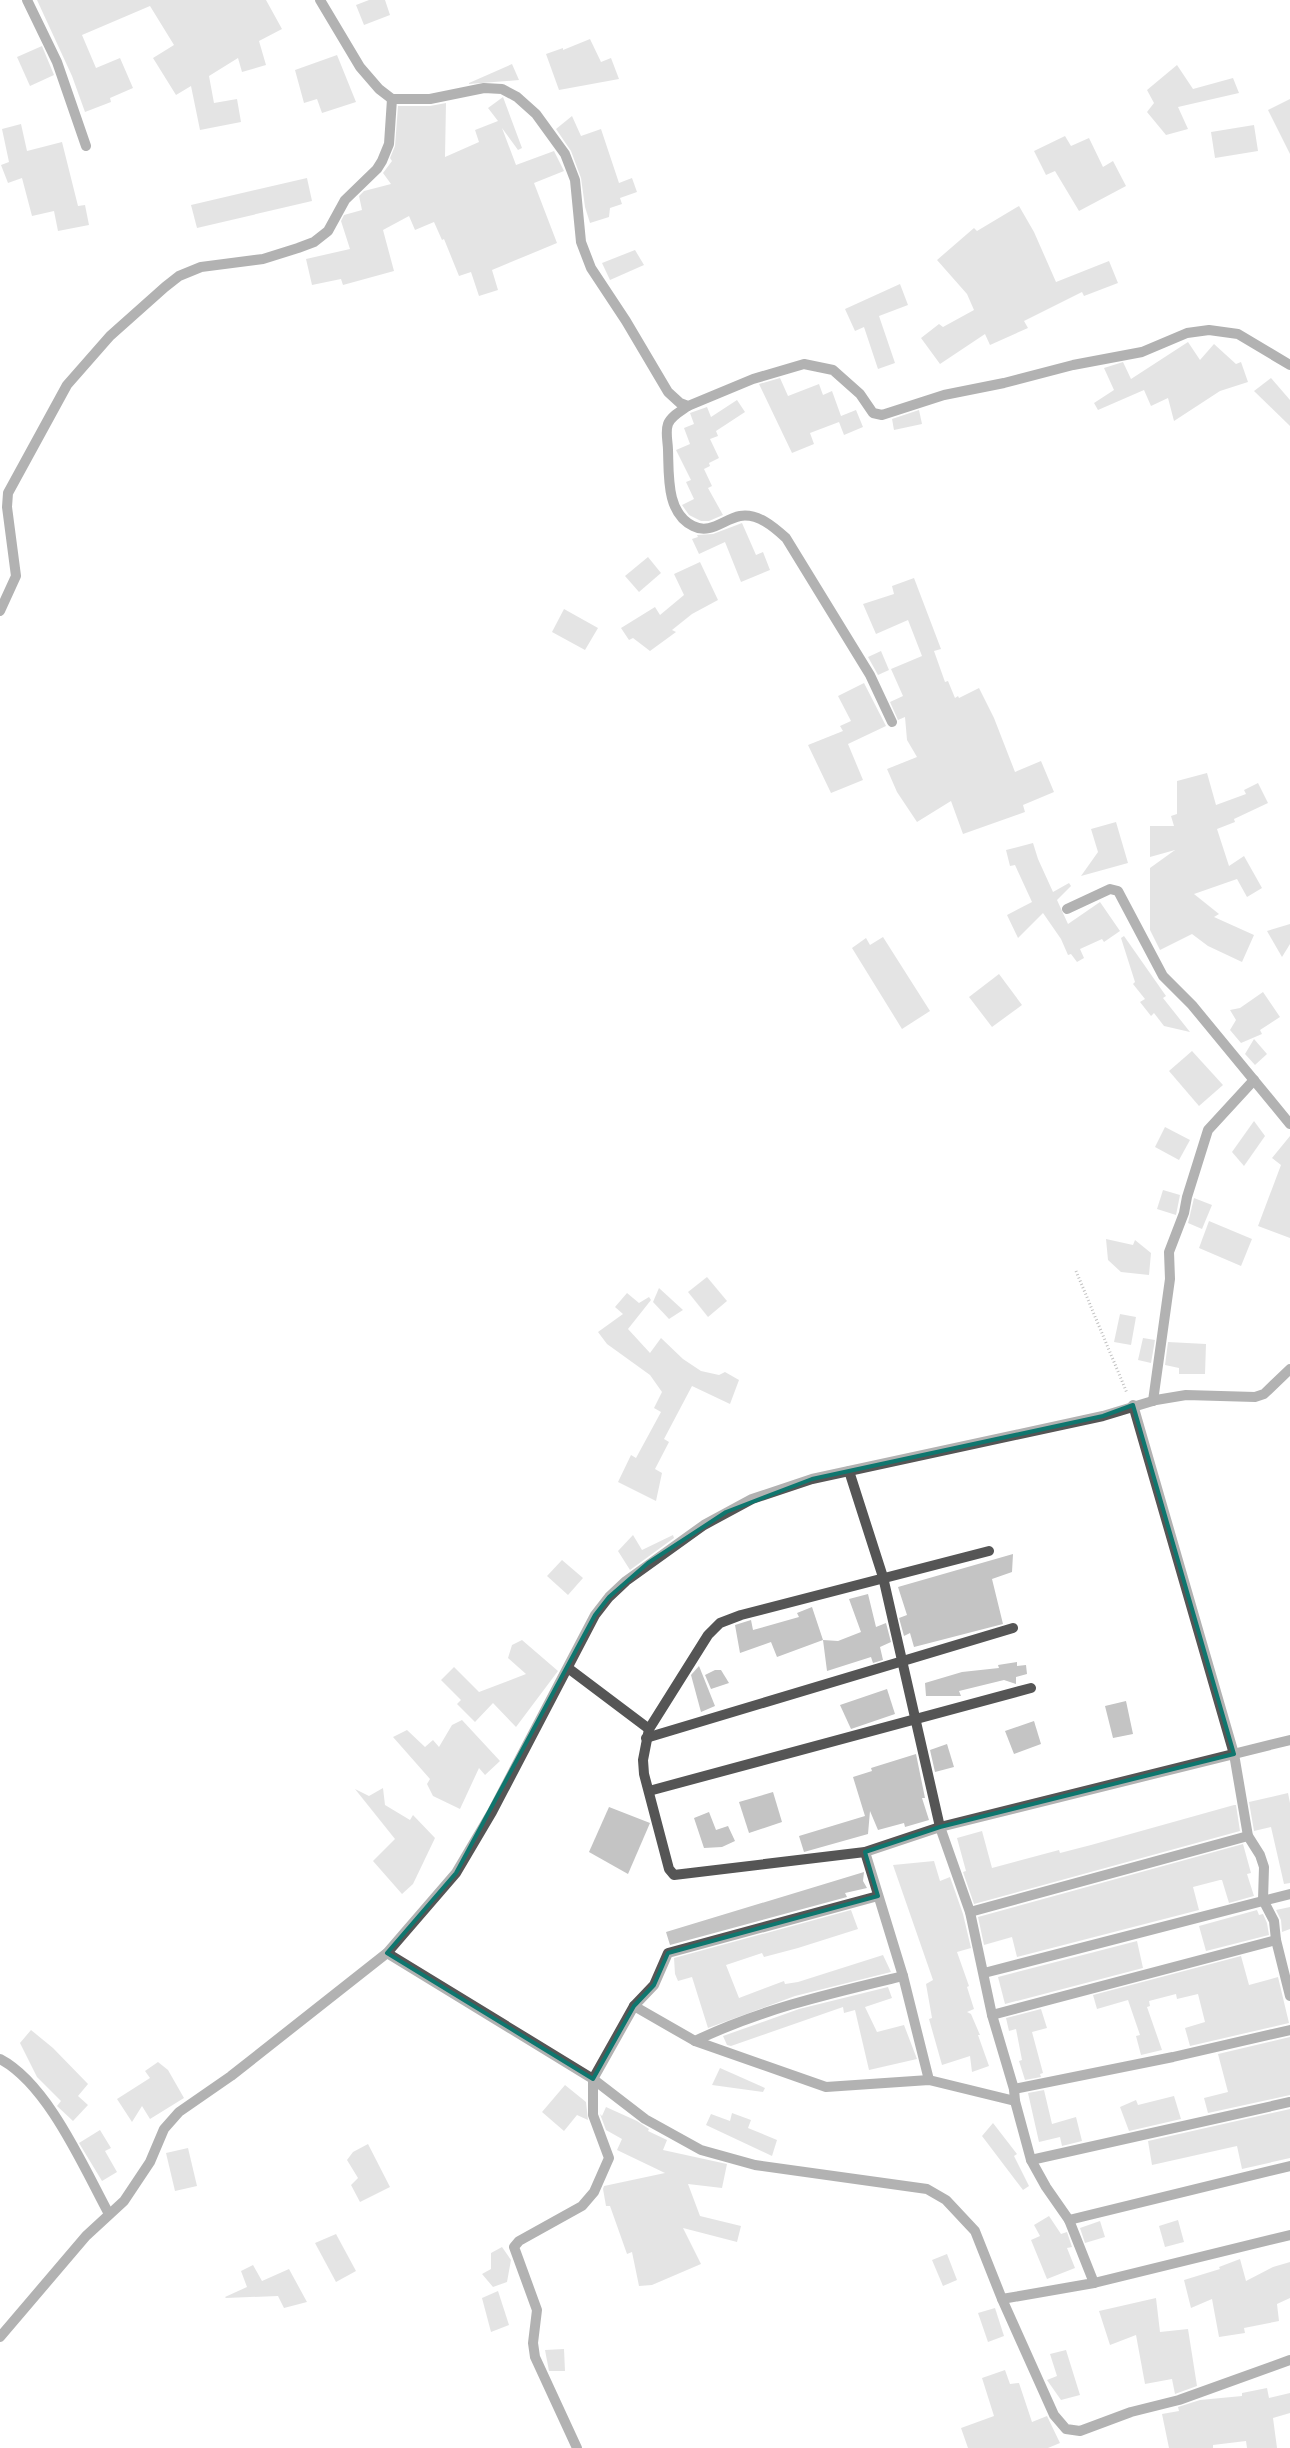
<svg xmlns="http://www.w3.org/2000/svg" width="1290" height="2448" font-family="Barlow,sans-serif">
	<rect width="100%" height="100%" fill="#fff"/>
	<g fill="#c4c4c4">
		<path d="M37 0H266L282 29 259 41 266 65 242 72 238 58 209 76 214 103 237 99 241 122 200 130 191 86 176 95 153 58 174 45 150 6 82 35 96 68 120 58 133 88 110 98 111 102 85 112 72 76Z"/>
		<path d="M369 0H385L390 15 364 25 356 5Z"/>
		<path d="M590 39 601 62 611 58 619 79 559 90 546 54 563 48V50Z"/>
		<path d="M42 46 54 75 30 86 17 57Z"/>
		<path d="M337 55 356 102 322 113 317 99 304 103 295 70Z"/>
		<path d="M512 64 519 80 469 84V83Z"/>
		<path d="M1177 65 1193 89 1233 78 1239 93 1178 107 1188 129 1166 135 1147 112 1154 103 1147 90Z"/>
		<path d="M503 97 522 148 518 150 502 128 516 165 554 151 564 171 534 183 557 243 492 270 498 290 479 296 471 272 459 276 444 239 442 240 434 222 415 230 409 216 383 230 394 271 343 285 341 279 312 285 306 259 350 249 341 221 344 215 362 210 359 196 364 191 391 184 383 173 392 161 390 158 395 146 398 106H430L446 103 445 157 479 142 475 130 498 121 488 108Z"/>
		<path d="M1290 99V154L1268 110Z"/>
		<path d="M572 116 581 136 601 129 619 183 632 178 637 192 620 198 622 204 610 208 609 217 590 223 585 207 581 178 571 151 556 129Z"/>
		<path d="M21 124 27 151 62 142 78 206 85 205 89 225 58 231 54 211 32 216 22 178 8 183 1 165 9 162 2 129Z"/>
		<path d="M1254 125 1258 151 1215 158 1211 132Z"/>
		<path d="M1065 136 1071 146 1089 138 1103 167 1113 161 1126 186 1079 211 1055 171 1046 175 1034 151Z"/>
		<path d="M307 178 312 201 197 228 191 205Z"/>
		<path d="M1019 206 1034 232 1056 282 1109 261 1118 283 1084 296 1082 292 1024 321 1028 328 990 345 985 334 940 364 921 338 939 324 943 327 974 310 967 294 937 260 974 228 977 231Z"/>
		<path d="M635 250 644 265 610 280 602 263Z"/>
		<path d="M900 284 908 305 879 316 895 363 878 369 864 327 855 331 845 309Z"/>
		<path d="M1188 342 1200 360 1214 344 1236 364 1241 362 1248 382 1220 391 1174 421 1168 398 1151 406 1144 390 1098 410 1094 403 1114 390 1104 368 1123 362 1131 379Z"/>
		<path d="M780 378 788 396 819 384 823 395 832 391 841 416 856 410 863 427 844 435 839 422 810 433 814 444 792 453 759 384Z"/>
		<path d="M1271 378 1290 400V426L1254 391Z"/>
		<path d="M737 400 745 412 716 431 718 436 710 439 719 458 709 463 710 466 704 469 712 486 708 488 723 515 709 521H701L689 515 682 505 694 499 686 482 691 480 676 450 690 444 684 428 694 424 690 413 707 407 711 417Z"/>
		<path d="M919 410 922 424 894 430 892 419Z"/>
		<path d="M742 523 756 555 763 552 770 570 741 582 725 542 699 554 692 539 698 537 697 535 713 534Z"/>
		<path d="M648 557 661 573 639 592 625 576Z"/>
		<path d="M700 562 718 600 692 614 672 630 676 632 650 651 633 638 629 640 621 628 655 607 660 615 684 595 674 574Z"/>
		<path d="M914 578 941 649 934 651 945 682 948 681 955 698 958 696 959 698 979 688 994 718 1015 772 1041 761 1054 792 1023 805 1025 812 963 834 951 801 917 822 897 792 887 769 917 757 907 740 905 717 898 720 890 702 903 696 891 669 922 656 908 620 876 634 863 604 894 594 892 586Z"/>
		<path d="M564 609 598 628 585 650 552 632Z"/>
		<path d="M881 651 889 670 878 675 868 657Z"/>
		<path d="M864 683 886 726 848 744 863 780 831 793 808 745 843 731 840 726 851 721 838 696Z"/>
		<path d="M1207 773 1216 805 1246 794 1244 790 1258 783 1268 803 1234 819 1235 822 1217 829 1229 866 1244 856 1262 888 1247 897 1237 879 1194 894 1219 914 1214 917 1254 935 1242 962 1208 946 1192 934 1160 950 1150 930V868L1175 850 1150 857V826H1174L1171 816 1177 814V781Z"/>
		<path d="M1116 822 1128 863 1081 876 1098 852 1091 829Z"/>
		<path d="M1033 843 1038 859 1053 892 1069 883 1071 886 1057 900 1068 924 1100 902 1120 931 1104 942 1102 939 1080 949 1084 958 1077 962 1071 954 1068 955 1061 939 1043 913 1018 938 1007 915 1032 902 1015 865 1010 866 1006 850Z"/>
		<path d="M1290 924V944L1282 957 1267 931Z"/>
		<path d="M1124 936 1166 996 1163 998 1190 1032 1164 1026 1154 1013 1151 1016 1140 1002 1145 999 1133 984 1135 982 1121 938Z"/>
		<path d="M883 937 930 1011 902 1029 852 948 866 938 870 945Z"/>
		<path d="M999 974 1022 1005 992 1027 969 997Z"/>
		<path d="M1263 992 1280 1017 1260 1030 1262 1034 1241 1043 1230 1030 1236 1020 1230 1010 1240 1008Z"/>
		<path d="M1254 1039 1267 1054 1255 1065 1245 1054Z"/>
		<path d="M1192 1051 1223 1085 1199 1106 1169 1071Z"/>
		<path d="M1254 1121 1265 1136 1244 1166 1232 1152Z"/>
		<path d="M1165 1127 1190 1140 1179 1160 1155 1147Z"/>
		<path d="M1290 1136V1238L1258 1226 1281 1165 1272 1158Z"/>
		<path d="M1163 1190 1180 1195 1176 1215 1157 1209Z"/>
		<path d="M1194 1198 1212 1205 1202 1229 1188 1223Z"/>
		<path d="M1209 1221 1252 1239 1241 1266 1199 1248Z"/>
		<path d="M1106 1239 1133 1245 1135 1240 1151 1253 1149 1275 1121 1272 1108 1260Z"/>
		<path d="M707 1277 727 1301 708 1317 688 1292Z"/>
		<path d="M659 1288 683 1310 669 1319 653 1302Z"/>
		<path d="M627 1293 639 1303 649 1297 651 1300 628 1329 650 1353 661 1338 683 1359 701 1371 719 1375 725 1372 739 1380 730 1404 692 1386 664 1439 669 1442 655 1469 662 1473 656 1501 618 1482 631 1455 636 1458 661 1412 654 1408 662 1392 650 1375 607 1344 598 1332 623 1314 615 1307Z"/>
		<path d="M1120 1314 1136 1317 1131 1345 1114 1342Z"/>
		<path d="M1143 1338 1155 1340 1151 1363 1138 1360Z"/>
		<path d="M1168 1342 1206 1344 1205 1374H1179V1368L1165 1365Z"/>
		<path d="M633 1535 642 1550 673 1535 674 1538 630 1570 618 1551Z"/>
		<path d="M1013 1554 1012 1572 992 1579 1003 1624 914 1647 910 1633 904 1636 899 1618 907 1615 898 1587Z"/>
		<path d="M562 1560 583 1578 568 1595 547 1576Z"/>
		<path d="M868 1594 876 1627 886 1623 891 1642 880 1647 883 1660 873 1663 871 1657 827 1671 823 1640 838 1641 861 1632 849 1599Z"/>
		<path d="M812 1607 823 1640 777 1657 771 1642 740 1653 735 1625 751 1620 753 1630 799 1617 797 1613Z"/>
		<path d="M522 1640 558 1671 516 1727 493 1703 475 1722 457 1704 461 1700 441 1680 454 1667 479 1692 526 1674 508 1658 512 1645Z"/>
		<path d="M1017 1662V1666L1026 1665 1027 1674 1016 1677V1684L1004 1680 959 1691 961 1696H926L925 1683 962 1672 999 1668 998 1665Z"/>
		<path d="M699 1666 715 1706 701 1712 691 1675Z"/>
		<path d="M715 1670H721L729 1683 711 1689 705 1675Z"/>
		<path d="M887 1689 895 1714 851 1729 840 1705Z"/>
		<path d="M1126 1701 1133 1734 1113 1738 1105 1706Z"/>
		<path d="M462 1720 500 1761 485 1775 479 1768 460 1809 433 1796 427 1784 430 1779 393 1737 407 1730 425 1747 433 1740 439 1747 452 1725Z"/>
		<path d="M1034 1721 1041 1744 1014 1754 1005 1731Z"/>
		<path d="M947 1744 954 1767 935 1772 930 1750Z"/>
		<path d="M916 1754 925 1798H922L929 1820 905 1827 904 1823 878 1830 870 1811 868 1834 804 1852 799 1836 865 1816 853 1777 872 1771 871 1768Z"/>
		<path d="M383 1788 385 1805 410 1820 413 1815 435 1838 413 1884 402 1894 373 1861 395 1839 355 1789 369 1796Z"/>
		<path d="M773 1792 782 1822 749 1833 739 1802Z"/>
		<path d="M1288 1793 1290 1803V1883L1284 1884 1271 1827 1254 1831 1249 1802Z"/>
		<path d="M1234 1805H1236L1240 1831 974 1904 963 1872 966 1871 957 1838 982 1831 992 1868 1059 1850 1060 1853 1091 1845Z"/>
		<path d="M609 1807 650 1823 628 1874 589 1852Z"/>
		<path d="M709 1812 716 1830 728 1826 735 1841 722 1847 704 1848 694 1818Z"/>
		<path d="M1243 1844 1251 1873 1247 1874 1254 1896 1229 1903 1222 1880H1220L1193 1887 1199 1910 1017 1957 1012 1937 984 1945 978 1917Z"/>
		<path d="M934 1861 940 1881 950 1877 963 1914 971 1948 957 1952 969 1986 967 1987 974 2009 967 2012 971 2014 980 2035H978L989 2066 972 2072 970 2056 942 2065 929 2019 932 2018 926 1984 933 1980 893 1865Z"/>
		<path d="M864 1872 863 1881 867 1888 845 1893 847 1897 670 1945 666 1932Z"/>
		<path d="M1290 1907V1929L1282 1932 1281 1920 1276 1910Z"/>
		<path d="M851 1910 858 1929 798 1948 764 1957 762 1953 726 1965 739 1998 784 1981 785 1984 798 1982 883 1955 891 1972 795 1996 708 2028 692 1977 678 1981 675 1974 674 1958Z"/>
		<path d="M1257 1910 1259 1915 1263 1914 1267 1923 1269 1935 1206 1951 1199 1926Z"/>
		<path d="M1137 1941 1143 1968 1005 2004 998 1977Z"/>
		<path d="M1241 1956 1249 1985 1278 1977 1289 2023 1190 2046 1185 2028 1205 2022 1198 1994 1177 1999 1176 1994 1149 2001 1150 2006 1147 2007 1162 2050 1141 2055 1136 2036 1140 2035 1128 2000 1097 2009 1093 1995Z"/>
		<path d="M888 1987 892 1998 865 2007 877 2032 904 2025 917 2059 869 2070 855 2010 844 2013 843 2007 731 2046 727 2045 723 2036 799 2009Z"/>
		<path d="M1041 2009 1047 2028 1032 2032 1043 2073 1040 2074 1041 2077 1025 2080 1019 2061 1022 2060 1016 2029 1009 2031 1006 2018Z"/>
		<path d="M31 2030 53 2048 88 2084 78 2096 88 2105 73 2121 57 2106 61 2101 37 2077 20 2043Z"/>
		<path d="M1290 2037V2095L1208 2113 1204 2098 1228 2092 1218 2054Z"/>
		<path d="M158 2062 168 2070 184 2098 150 2119 142 2106 132 2122 117 2099 150 2078 145 2071Z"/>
		<path d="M720 2068 765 2088 763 2092 712 2085Z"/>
		<path d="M565 2085 586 2102 588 2120 577 2115 564 2131 542 2112Z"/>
		<path d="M1044 2090 1052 2124 1076 2117 1082 2141 1062 2146 1060 2137 1039 2142 1028 2093Z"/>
		<path d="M1174 2096 1181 2119 1129 2131 1120 2107 1136 2100 1138 2105Z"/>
		<path d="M606 2107 637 2121 649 2129 648 2131 667 2140 663 2150 727 2164 722 2188 688 2184 700 2216 741 2226 737 2242 683 2228 701 2264 652 2285 639 2286 632 2252 627 2254 610 2206H606L603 2189 604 2186 665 2173 617 2150 622 2139 606 2130 600 2114 602 2116Z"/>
		<path d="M1290 2109V2158L1242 2169 1237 2146 1152 2165 1148 2141Z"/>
		<path d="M732 2113 751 2120 748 2128 777 2140 772 2156 706 2125 711 2114 730 2121Z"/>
		<path d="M993 2123 1017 2154 1014 2156 1029 2186 1023 2190 982 2136Z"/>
		<path d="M100 2130 111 2148 105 2151 117 2172 102 2181 79 2143Z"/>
		<path d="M368 2144 390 2187 360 2202 351 2185 358 2178 347 2160 353 2152Z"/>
		<path d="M188 2148 197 2186 175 2191 166 2153Z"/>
		<path d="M1049 2216 1061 2234 1067 2232 1072 2247 1067 2248 1075 2268 1047 2279 1031 2240 1040 2236 1034 2225Z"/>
		<path d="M1178 2220 1184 2242 1165 2247 1159 2226Z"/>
		<path d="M1100 2221 1105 2237 1085 2243 1080 2228Z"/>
		<path d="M336 2234 356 2271 336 2282 315 2243Z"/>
		<path d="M502 2247 511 2260 507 2282 493 2287 482 2274 491 2269V2253Z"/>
		<path d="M947 2254 957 2280 943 2286 932 2260Z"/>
		<path d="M1240 2259 1246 2281 1273 2267 1290 2262V2298L1277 2304 1279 2321 1244 2328 1245 2333 1219 2337 1212 2299 1191 2308 1184 2280 1220 2269 1219 2267Z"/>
		<path d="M253 2265 262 2281 289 2269 307 2302 284 2308 278 2296 226 2298 225 2297 247 2287 241 2271Z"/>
		<path d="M498 2291 509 2325 491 2332 482 2298Z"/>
		<path d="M1156 2298 1160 2332 1188 2329 1197 2386 1175 2394 1172 2379 1145 2384 1136 2335 1110 2345 1099 2311Z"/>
		<path d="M995 2308 1004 2336 988 2342 978 2313Z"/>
		<path d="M564 2349 565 2371H549L545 2350Z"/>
		<path d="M1066 2350 1080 2395 1061 2400 1047 2380 1057 2376 1050 2354Z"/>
		<path d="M1005 2370 1010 2384 1019 2383 1032 2422 1047 2416 1060 2443 1048 2448H968L961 2428 994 2416 982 2378Z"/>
		<path d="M1267 2388 1269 2398 1290 2393V2413L1273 2418 1277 2448H1247L1246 2441 1213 2445V2448H1169L1162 2414 1179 2411 1178 2407 1200 2400 1242 2396V2393Z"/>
	</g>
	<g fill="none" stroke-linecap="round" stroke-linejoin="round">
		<path stroke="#777" stroke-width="3" stroke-dasharray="1 2.5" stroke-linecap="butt" d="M1076 1271 1127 1393"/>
		<g stroke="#555" stroke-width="10">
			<path d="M27 0 57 62 86 146"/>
			<path d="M320 0 360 67 379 89 392 99H430L484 88 502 89 517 97 536 114 565 154 575 180 581 242 591 268 626 321 668 392 680 403 688 406 753 379 804 364 833 370 860 394 873 413 882 415 944 395 1004 383 1073 365 1142 352 1187 333 1209 330 1238 334 1290 365"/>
			<path d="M688 406C681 411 671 416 668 424 665 432 668 442 668 450 669 475 666 513 693 526 710 535 724 519 740 516 758 513 774 527 786 538L870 675 892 722"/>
			<path d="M0 611 16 576 7 507 8 493 67 385 110 336 165 287 179 276 201 267 263 259 298 248 314 242 328 231 345 200 377 169 382 161 389 144 392 99"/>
			<path d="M1067 909 1110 889 1118 891 1163 976 1192 1005 1290 1124"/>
			<path d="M1153 1401 1170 1279 1169 1252 1184 1213 1187 1197 1208 1130 1254 1080"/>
			<path d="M1133 1405 1234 1754 1248 1836 1260 1855 1264 1867 1263 1900 1274 1921 1276 1940 1290 1996"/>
			<path d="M849 1471 883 1577 940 1827 970 1912 992 2015 1014 2089 1015 2101 1031 2160 1046 2187 1069 2220 1094 2283 1002 2299"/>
			<path d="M568 1668 649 1729 643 1760 644 1774 669 1869 674 1875 865 1852 940 1827 1290 1740"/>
			<path d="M649 1729 708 1635 720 1623 741 1615 989 1551"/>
			<path d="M646 1738 1013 1628"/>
			<path d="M649 1791 1031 1688"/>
			<path d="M865 1852 903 1976 929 2080"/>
			<path d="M970 1912 1248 1836"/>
			<path d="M387 1953 593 2079 645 2119 701 2150 755 2165 927 2189 946 2200 975 2231 1002 2299 1054 2415 1066 2429 1080 2431 1131 2412 1179 2400 1290 2360"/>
			<path d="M984 1973 1290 1894"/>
			<path d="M634 2006 695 2041 826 2087 929 2080 1015 2101"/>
			<path d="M992 2015 1276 1940"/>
			<path d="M695 2041C761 2009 832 1993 903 1976"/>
			<path d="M0 2059C48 2084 84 2168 109 2214"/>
			<path d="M1014 2089 1173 2057 1290 2030"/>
			<path d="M1031 2160 1290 2102"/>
			<path d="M1069 2220 1290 2166"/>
			<path d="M1094 2283 1290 2235"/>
			<path d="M0 2337 86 2236 124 2201 150 2162 164 2129 179 2112 231 2076 387 1953 456 1873 492 1812 595 1615 609 1597 626 1581 704 1525 752 1499 812 1479 1103 1416 1156 1400 1186 1395 1255 1397 1264 1394 1290 1369"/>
			<path d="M577 2448 535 2357 533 2343 537 2310 514 2247 519 2241 582 2206 594 2192 609 2158 593 2115V2079L634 2006 654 1985 668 1953 878 1896"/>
		</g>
	</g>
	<path d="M0 0H1290V2448H0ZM1133 1405 1234 1754 940 1827 865 1852 878 1896 668 1953 654 1985 634 2006 593 2079 387 1953 456 1873 595 1615 609 1597 648 1563 726 1512 812 1479 1103 1416Z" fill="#fff" fill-opacity=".55" fill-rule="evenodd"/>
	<path fill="none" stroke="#0f766e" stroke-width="4" stroke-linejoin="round" d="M1133 1405 1234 1754 940 1827 865 1852 878 1896 668 1953 654 1985 634 2006 593 2079 387 1953 456 1873 595 1615 609 1597 648 1563 726 1512 812 1479 1103 1416Z"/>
</svg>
